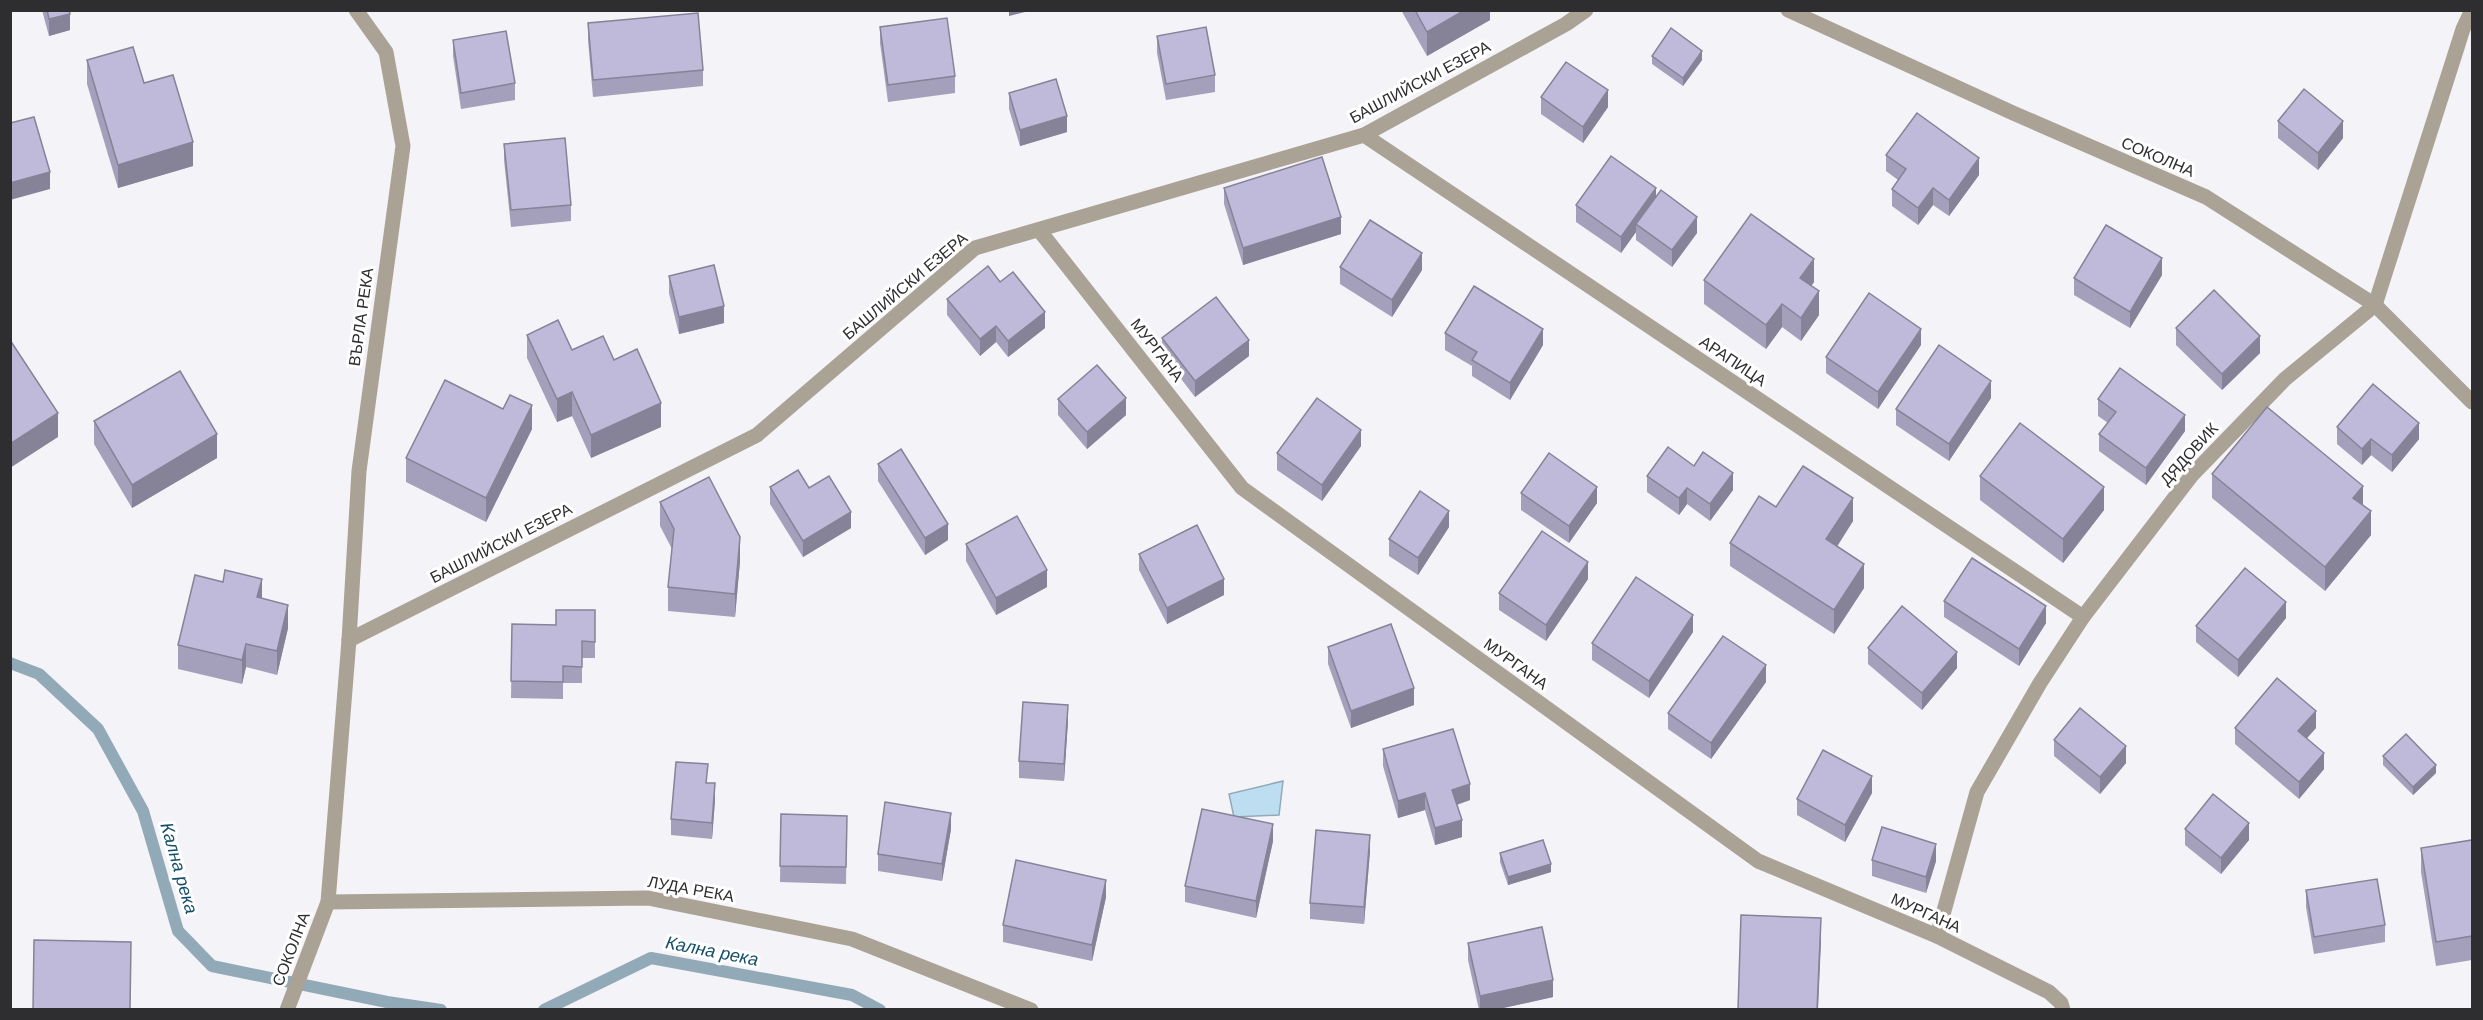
<svg xmlns="http://www.w3.org/2000/svg" width="2483" height="1020" font-family="Arial,sans-serif">
	<rect width="100%" height="100%" fill="#f3f3f8"/>
	<path fill="#bddef1" stroke="#92a9b7" stroke-width="1.5" d="M1283 781 1279 815 1234 817 1229 794Z"/>
	<g fill="none" stroke-linecap="round" stroke-linejoin="round">
		<g stroke="#92a9b7" stroke-width="12">
			<path d="M10 663 39 674 98 729 143 811 178 931 212 966 387 1002 441 1010"/>
			<path d="M544 1010 651 958 852 995 880 1010"/>
		</g>
		<g stroke="#aba296" stroke-width="15">
			<path d="M1788 10 2013 113 2206 197 2375 305 2472 402"/>
			<path d="M1364 135 2083 617"/>
			<path d="M1039 230 1242 488 1758 861 1937 936 2049 992 2061 1003 2063 1010"/>
			<path d="M349 640 757 435 975 248 1364 135 1566 24 1586 10"/>
			<path d="M328 902 648 898 852 939 1031 1010"/>
			<path d="M1937 936 1977 792 2040 683 2083 617 2192 475 2285 379 2375 305 2463 29 2472 10"/>
			<path d="M287 1010 328 902 349 640 359 471 403 146 386 52 356 10"/>
		</g>
	</g>
	<g fill="#a4a0bb">
		<path d="M42 10H69L70 30 49 36Z"/>
		<path d="M1401 10H1490V20L1427 56Z"/>
		<path d="M588 23 703 70V86L593 97 588 40Z"/>
		<path d="M880 27 955 76V93L888 102 880 43Z"/>
		<path d="M1157 36 1215 75V92L1166 100 1157 53Z"/>
		<path d="M453 40 515 83V100L461 109 453 56Z"/>
		<path d="M1652 56 1702 60 1683 86 1652 64Z"/>
		<path d="M87 60 144 83 193 166 118 188 87 84Z"/>
		<path d="M1009 93 1067 132 1020 146 1009 109Z"/>
		<path d="M1541 97 1608 107 1583 143 1541 114Z"/>
		<path d="M2278 121 2343 138 2318 170 2278 138Z"/>
		<path d="M504 144 571 205V221L511 227 504 160Z"/>
		<path d="M1886 155 1979 175 1949 216 1933 205 1918 225 1892 206V189L1898 180 1886 171Z"/>
		<path d="M1224 188 1341 234 1243 265 1224 204Z"/>
		<path d="M1656 197 1697 233 1672 267 1636 240V232L1621 253 1576 222V205Z"/>
		<path d="M1340 267 1422 270 1392 317 1340 284Z"/>
		<path d="M2162 275 2130 328 2074 295V278Z"/>
		<path d="M669 276 724 323 679 334 669 293Z"/>
		<path d="M1704 280 1814 282 1811 286 1819 315 1801 341 1782 327 1766 349 1704 304Z"/>
		<path d="M1000 282 1045 328 1008 357 996 342 980 356 947 315V299Z"/>
		<path d="M2176 328 2260 353 2222 390 2176 345Z"/>
		<path d="M1445 333 1543 345 1510 400 1472 376V366L1445 350Z"/>
		<path d="M527 335 572 350 614 360 661 427 591 458 572 416 557 422 527 358Z"/>
		<path d="M1162 338 1249 356 1195 397 1162 354Z"/>
		<path d="M1921 345 1878 409 1826 373V357Z"/>
		<path d="M1991 398 1949 461 1896 425V409Z"/>
		<path d="M1058 399 1126 415 1087 449 1058 415Z"/>
		<path d="M2098 399 2185 431 2146 485 2099 451V434L2108 423 2098 416Z"/>
		<path d="M503 409 532 429 486 522 406 482V458Z"/>
		<path d="M94 421 217 458 132 508 94 444Z"/>
		<path d="M2337 427 2419 439 2392 472 2371 455 2362 465 2337 444Z"/>
		<path d="M1361 446 1322 501 1277 470V453Z"/>
		<path d="M878 464 948 540 925 555 878 481Z"/>
		<path d="M1694 466 1733 490 1710 521 1687 504 1679 515 1647 492V476Z"/>
		<path d="M2212 474 2363 505 2371 535 2325 591 2212 498Z"/>
		<path d="M1980 476 2104 510 2063 563 1980 500Z"/>
		<path d="M770 487 809 488 851 528 803 557 770 504Z"/>
		<path d="M1521 493 1597 503 1569 543 1521 510Z"/>
		<path d="M660 502 740 561 735 617 668 611V587L672 549 660 526Z"/>
		<path d="M1776 507 1853 521 1837 547 1864 588 1834 634 1730 566V543Z"/>
		<path d="M1449 527 1418 575 1389 556V539Z"/>
		<path d="M966 544 1047 587 996 615 966 561Z"/>
		<path d="M1139 554 1224 595 1167 624 1139 570Z"/>
		<path d="M1588 579 1546 641 1499 610V593Z"/>
		<path d="M262 598 288 628 277 675 246 667 242 684 178 669V645Z"/>
		<path d="M1944 601 2046 623 2019 666 1944 617Z"/>
		<path d="M595 610V658H582V683H563V699L511 698 512 624 556 625Z"/>
		<path d="M2286 618 2238 677 2196 642V626Z"/>
		<path d="M1693 632 1649 698 1592 660V643Z"/>
		<path d="M1328 647 1414 705 1351 728 1328 664Z"/>
		<path d="M1868 648 1957 668 1922 710 1868 664Z"/>
		<path d="M1766 682 1711 759 1668 729V713Z"/>
		<path d="M1068 721 1064 781 1019 778V761Z"/>
		<path d="M2235 728H2316L2307 738 2324 769 2299 799 2235 744Z"/>
		<path d="M2054 740 2126 763 2100 794 2054 756Z"/>
		<path d="M1383 749 1470 800 1457 805 1462 837 1435 845 1425 810 1398 818 1383 766Z"/>
		<path d="M2383 756 2436 773 2413 795 2383 765Z"/>
		<path d="M708 783 715 800 712 839 671 835V819Z"/>
		<path d="M1872 793 1845 842 1797 815V799Z"/>
		<path d="M781 814 847 816 846 884 780 882Z"/>
		<path d="M951 829 942 881 878 871V854Z"/>
		<path d="M2185 829 2249 840 2221 874 2185 845Z"/>
		<path d="M2472 840V960L2436 966 2421 872V848Z"/>
		<path d="M1273 841 1256 918 1185 902V886Z"/>
		<path d="M1370 851 1364 924 1310 919V903Z"/>
		<path d="M1500 853 1551 872 1508 885 1500 862Z"/>
		<path d="M1872 860 1936 861 1926 893 1872 876Z"/>
		<path d="M2306 890 2385 925V942L2314 954 2306 907Z"/>
		<path d="M1106 897 1092 961 1003 942V925Z"/>
		<path d="M1468 943 1553 997 1494 1010H1479L1468 960Z"/>
	</g>
	<g fill="#868298">
		<path d="M1009 10H1033L1009 16Z"/>
		<path d="M1465 10H1490V20L1427 56V32Z"/>
		<path d="M70 14V30L49 36V19Z"/>
		<path d="M1702 51V60L1683 86V78Z"/>
		<path d="M1608 90V107L1583 143V127Z"/>
		<path d="M1067 116V132L1020 146V130Z"/>
		<path d="M2343 121V138L2318 170V153Z"/>
		<path d="M193 142V166L118 188V165Z"/>
		<path d="M1979 158V175L1949 216V200Z"/>
		<path d="M50 172V189L10 200V183Z"/>
		<path d="M1656 188V205L1636 224V232L1621 253V237Z"/>
		<path d="M1933 188V205L1918 225V208Z"/>
		<path d="M1341 217V234L1243 265V248Z"/>
		<path d="M1697 217V233L1672 267V250Z"/>
		<path d="M1422 253V270L1392 317V300Z"/>
		<path d="M2162 258V275L2130 328V312Z"/>
		<path d="M1814 259V282L1800 302V278Z"/>
		<path d="M1819 291V315L1801 341V318Z"/>
		<path d="M1782 304V327L1766 349V325Z"/>
		<path d="M724 306V323L679 334V317Z"/>
		<path d="M1045 312V328L1008 357V341Z"/>
		<path d="M996 326V342L980 356V339Z"/>
		<path d="M1543 329V345L1510 400V383Z"/>
		<path d="M1921 329V345L1878 409V392Z"/>
		<path d="M2260 336V353L2222 390V374Z"/>
		<path d="M1249 340V356L1195 397V381Z"/>
		<path d="M1991 381V398L1949 461V444Z"/>
		<path d="M572 392V416L557 422V399Z"/>
		<path d="M1126 398V415L1087 449V432Z"/>
		<path d="M661 403V427L591 458V435Z"/>
		<path d="M532 405V429L486 522V498Z"/>
		<path d="M58 413V437L10 468V444Z"/>
		<path d="M2185 415V431L2146 485V468Z"/>
		<path d="M2419 423V439L2392 472V455Z"/>
		<path d="M1361 430V446L1322 501V485Z"/>
		<path d="M217 434V458L132 508V485Z"/>
		<path d="M2371 439V455L2362 465V449Z"/>
		<path d="M1733 473V490L1710 521V504Z"/>
		<path d="M2363 486V509L2353 498Z"/>
		<path d="M1597 487V503L1569 543V526Z"/>
		<path d="M2104 487V510L2063 563V539Z"/>
		<path d="M1687 488V504L1679 515V498Z"/>
		<path d="M1853 498V521L1826 563V539Z"/>
		<path d="M1449 511V527L1418 575V558Z"/>
		<path d="M2371 511V535L2325 591V567Z"/>
		<path d="M851 512V528L803 557V541Z"/>
		<path d="M948 524V540L925 555V538Z"/>
		<path d="M740 537V561L735 617V594Z"/>
		<path d="M1588 562V579L1546 641V625Z"/>
		<path d="M1864 564V588L1834 634V610Z"/>
		<path d="M1047 570V587L996 615V598Z"/>
		<path d="M262 579V603L257 597Z"/>
		<path d="M1224 579V595L1167 624V608Z"/>
		<path d="M2286 602V618L2238 677V660Z"/>
		<path d="M288 605V628L277 675V651Z"/>
		<path d="M2046 606V623L2019 666V649Z"/>
		<path d="M1693 615V632L1649 698V681Z"/>
		<path d="M246 644V667L242 684V660Z"/>
		<path d="M1957 652V668L1922 710V693Z"/>
		<path d="M1766 665V682L1711 759V743Z"/>
		<path d="M1414 688V705L1351 728V711Z"/>
		<path d="M1068 705V721L1064 781V764Z"/>
		<path d="M2316 711V728L2298 748V731Z"/>
		<path d="M2126 746V763L2100 794V777Z"/>
		<path d="M2324 753V769L2299 799V782Z"/>
		<path d="M2436 765V773L2413 795V787Z"/>
		<path d="M1872 776V793L1845 842V825Z"/>
		<path d="M715 783V800L712 839V823Z"/>
		<path d="M1470 784V800L1452 806V790Z"/>
		<path d="M1425 793V810L1398 818V801Z"/>
		<path d="M951 813V829L942 881V864Z"/>
		<path d="M1462 820V837L1435 845V828Z"/>
		<path d="M2249 823V840L2221 874V858Z"/>
		<path d="M1273 824V841L1256 918V901Z"/>
		<path d="M1370 835V851L1364 924V907Z"/>
		<path d="M1936 844V861L1926 893V877Z"/>
		<path d="M1551 864V872L1508 885V877Z"/>
		<path d="M1106 880V897L1092 961V945Z"/>
		<path d="M1821 918V942L1818 1010H1817Z"/>
		<path d="M1553 980V997L1494 1010H1480V996Z"/>
	</g>
	<g fill="#bfbad9" stroke="#868298" stroke-width="1.5">
		<path d="M47 10H69L70 14 49 19Z"/>
		<path d="M1415 10H1465L1427 32Z"/>
		<path d="M698 13 703 70 593 80 588 23Z"/>
		<path d="M947 18 955 76 888 85 880 27Z"/>
		<path d="M1206 27 1215 75 1166 84 1157 36Z"/>
		<path d="M1671 28 1702 51 1683 78 1652 56Z"/>
		<path d="M506 31 515 83 461 93 453 40Z"/>
		<path d="M133 47 144 83 173 75 193 142 118 165 87 60Z"/>
		<path d="M1566 62 1608 90 1583 127 1541 97Z"/>
		<path d="M1056 79 1067 116 1020 130 1009 93Z"/>
		<path d="M2304 89 2343 121 2318 153 2278 121Z"/>
		<path d="M1917 113 1979 158 1949 200 1933 188 1918 208 1892 189 1906 169 1886 155Z"/>
		<path d="M34 117 50 172 10 183V123Z"/>
		<path d="M565 138 571 205 511 210 504 144Z"/>
		<path d="M1611 156 1656 188 1621 237 1576 205Z"/>
		<path d="M1322 157 1341 217 1243 248 1224 188Z"/>
		<path d="M1661 190 1697 217 1672 250 1636 224Z"/>
		<path d="M1751 214 1814 259 1800 278 1819 291 1801 318 1782 304 1766 325 1704 280Z"/>
		<path d="M1370 220 1422 253 1392 300 1340 267Z"/>
		<path d="M2106 225 2162 258 2130 312 2074 278Z"/>
		<path d="M714 265 724 306 679 317 669 276Z"/>
		<path d="M988 266 1000 282 1013 272 1045 312 1008 341 996 326 980 339 947 299Z"/>
		<path d="M1474 286 1543 329 1510 383 1472 360 1477 352 1445 333Z"/>
		<path d="M2214 290 2260 336 2222 374 2176 328Z"/>
		<path d="M1869 293 1921 329 1878 392 1826 357Z"/>
		<path d="M1216 297 1249 340 1195 381 1162 338Z"/>
		<path d="M558 320 572 350 603 336 614 360 637 349 661 403 591 435 572 392 557 399 527 335Z"/>
		<path d="M10 340 58 413 10 444Z"/>
		<path d="M1939 345 1991 381 1949 444 1896 409Z"/>
		<path d="M1097 365 1126 398 1087 432 1058 399Z"/>
		<path d="M2120 368 2185 415 2146 468 2099 434 2116 412 2098 399Z"/>
		<path d="M180 371 217 434 132 485 94 421Z"/>
		<path d="M445 380 503 409 510 395 532 405 486 498 406 458Z"/>
		<path d="M2373 384 2419 423 2392 455 2371 439 2362 449 2337 427Z"/>
		<path d="M1317 398 1361 430 1322 485 1277 453Z"/>
		<path d="M2267 407 2363 486 2353 498 2371 511 2325 567 2212 474Z"/>
		<path d="M2020 423 2104 487 2063 539 1980 476Z"/>
		<path d="M1668 447 1694 466 1703 452 1733 473 1710 504 1687 488 1679 498 1647 476Z"/>
		<path d="M901 449 948 524 925 538 878 464Z"/>
		<path d="M1549 453 1597 487 1569 526 1521 493Z"/>
		<path d="M1803 466 1853 498 1826 539 1864 564 1834 610 1730 543 1759 496 1776 507Z"/>
		<path d="M798 470 809 488 829 476 851 512 803 541 770 487Z"/>
		<path d="M709 477 740 537 735 594 668 587 674 529 660 502Z"/>
		<path d="M1420 491 1449 511 1418 558 1389 539Z"/>
		<path d="M1017 516 1047 570 996 598 966 544Z"/>
		<path d="M1197 525 1224 579 1167 608 1139 554Z"/>
		<path d="M1542 531 1588 562 1546 625 1499 593Z"/>
		<path d="M1972 558 2046 606 2019 649 1944 601Z"/>
		<path d="M2245 568 2286 602 2238 660 2196 626Z"/>
		<path d="M225 570 262 579 257 597 288 605 277 651 246 644 242 660 178 645 195 575 223 582Z"/>
		<path d="M1636 577 1693 615 1649 681 1592 643Z"/>
		<path d="M1902 606 1957 652 1922 693 1868 648Z"/>
		<path d="M556 610H595V642L582 641V667L563 666V682L511 681 512 624 556 625Z"/>
		<path d="M1391 624 1414 688 1351 711 1328 647Z"/>
		<path d="M1723 636 1766 665 1711 743 1668 713Z"/>
		<path d="M2277 678 2316 711 2298 731 2324 753 2299 782 2235 728Z"/>
		<path d="M1023 702 1068 705 1064 764 1019 761Z"/>
		<path d="M2080 708 2126 746 2100 777 2054 740Z"/>
		<path d="M1453 729 1470 784 1452 790 1462 820 1435 828 1425 793 1398 801 1383 749Z"/>
		<path d="M2406 734 2436 765 2413 787 2383 756Z"/>
		<path d="M1823 750 1872 776 1845 825 1797 799Z"/>
		<path d="M676 762 708 764 706 783H715L712 823 671 819Z"/>
		<path d="M2213 794 2249 823 2221 858 2185 829Z"/>
		<path d="M885 802 951 813 942 864 878 854Z"/>
		<path d="M1202 809 1273 824 1256 901 1185 886Z"/>
		<path d="M781 814 847 816 846 867 780 866Z"/>
		<path d="M1882 827 1936 844 1926 877 1872 860Z"/>
		<path d="M1316 830 1370 835 1364 907 1310 903Z"/>
		<path d="M1543 840 1551 864 1508 877 1500 853Z"/>
		<path d="M2472 840V936L2436 942 2421 848Z"/>
		<path d="M1016 860 1106 880 1092 945 1003 925Z"/>
		<path d="M2377 879 2385 925 2314 937 2306 890Z"/>
		<path d="M1741 915 1821 918 1817 1010H1738Z"/>
		<path d="M1542 927 1553 980 1480 996 1468 943Z"/>
		<path d="M34 940 131 942 130 1010H33Z"/>
	</g>
	<g text-anchor="middle" dominant-baseline="central" stroke-width="6" stroke-linejoin="round" paint-order="stroke">
		<g font-size="16" fill="#2e2e30" stroke="#fff">
			<text transform="translate(1420 82) rotate(-28)">БАШЛИЙСКИ ЕЗЕРА</text>
			<text transform="translate(2158 157) rotate(23)">СОКОЛНА</text>
			<text transform="translate(905 286) rotate(-40)">БАШЛИЙСКИ ЕЗЕРА</text>
			<text transform="translate(361 317) rotate(-82)">ВЪРЛА РЕКА</text>
			<text transform="translate(1157 350) rotate(52)">МУРГАНА</text>
			<text transform="translate(1733 361) rotate(34)">АРАПИЦА</text>
			<text transform="translate(2189 454) rotate(-48)">ДЯДОВИК</text>
			<text transform="translate(501 543) rotate(-27)">БАШЛИЙСКИ ЕЗЕРА</text>
			<text transform="translate(1516 664) rotate(36)">МУРГАНА</text>
			<text transform="translate(691 889) rotate(10)">ЛУДА РЕКА</text>
			<text transform="translate(1926 913) rotate(24)">МУРГАНА</text>
			<text transform="translate(291 949) rotate(-69)">СОКОЛНА</text>
		</g>
		<g font-size="18" font-style="italic" fill="#144e69" stroke="#fff">
			<text transform="translate(179 868) rotate(74)">Кална река</text>
			<text transform="translate(712 951) rotate(11)">Кална река</text>
		</g>
	</g>
	<rect width="2483" height="1020" fill="none" stroke="#2e2e30" stroke-width="24"/>
</svg>
